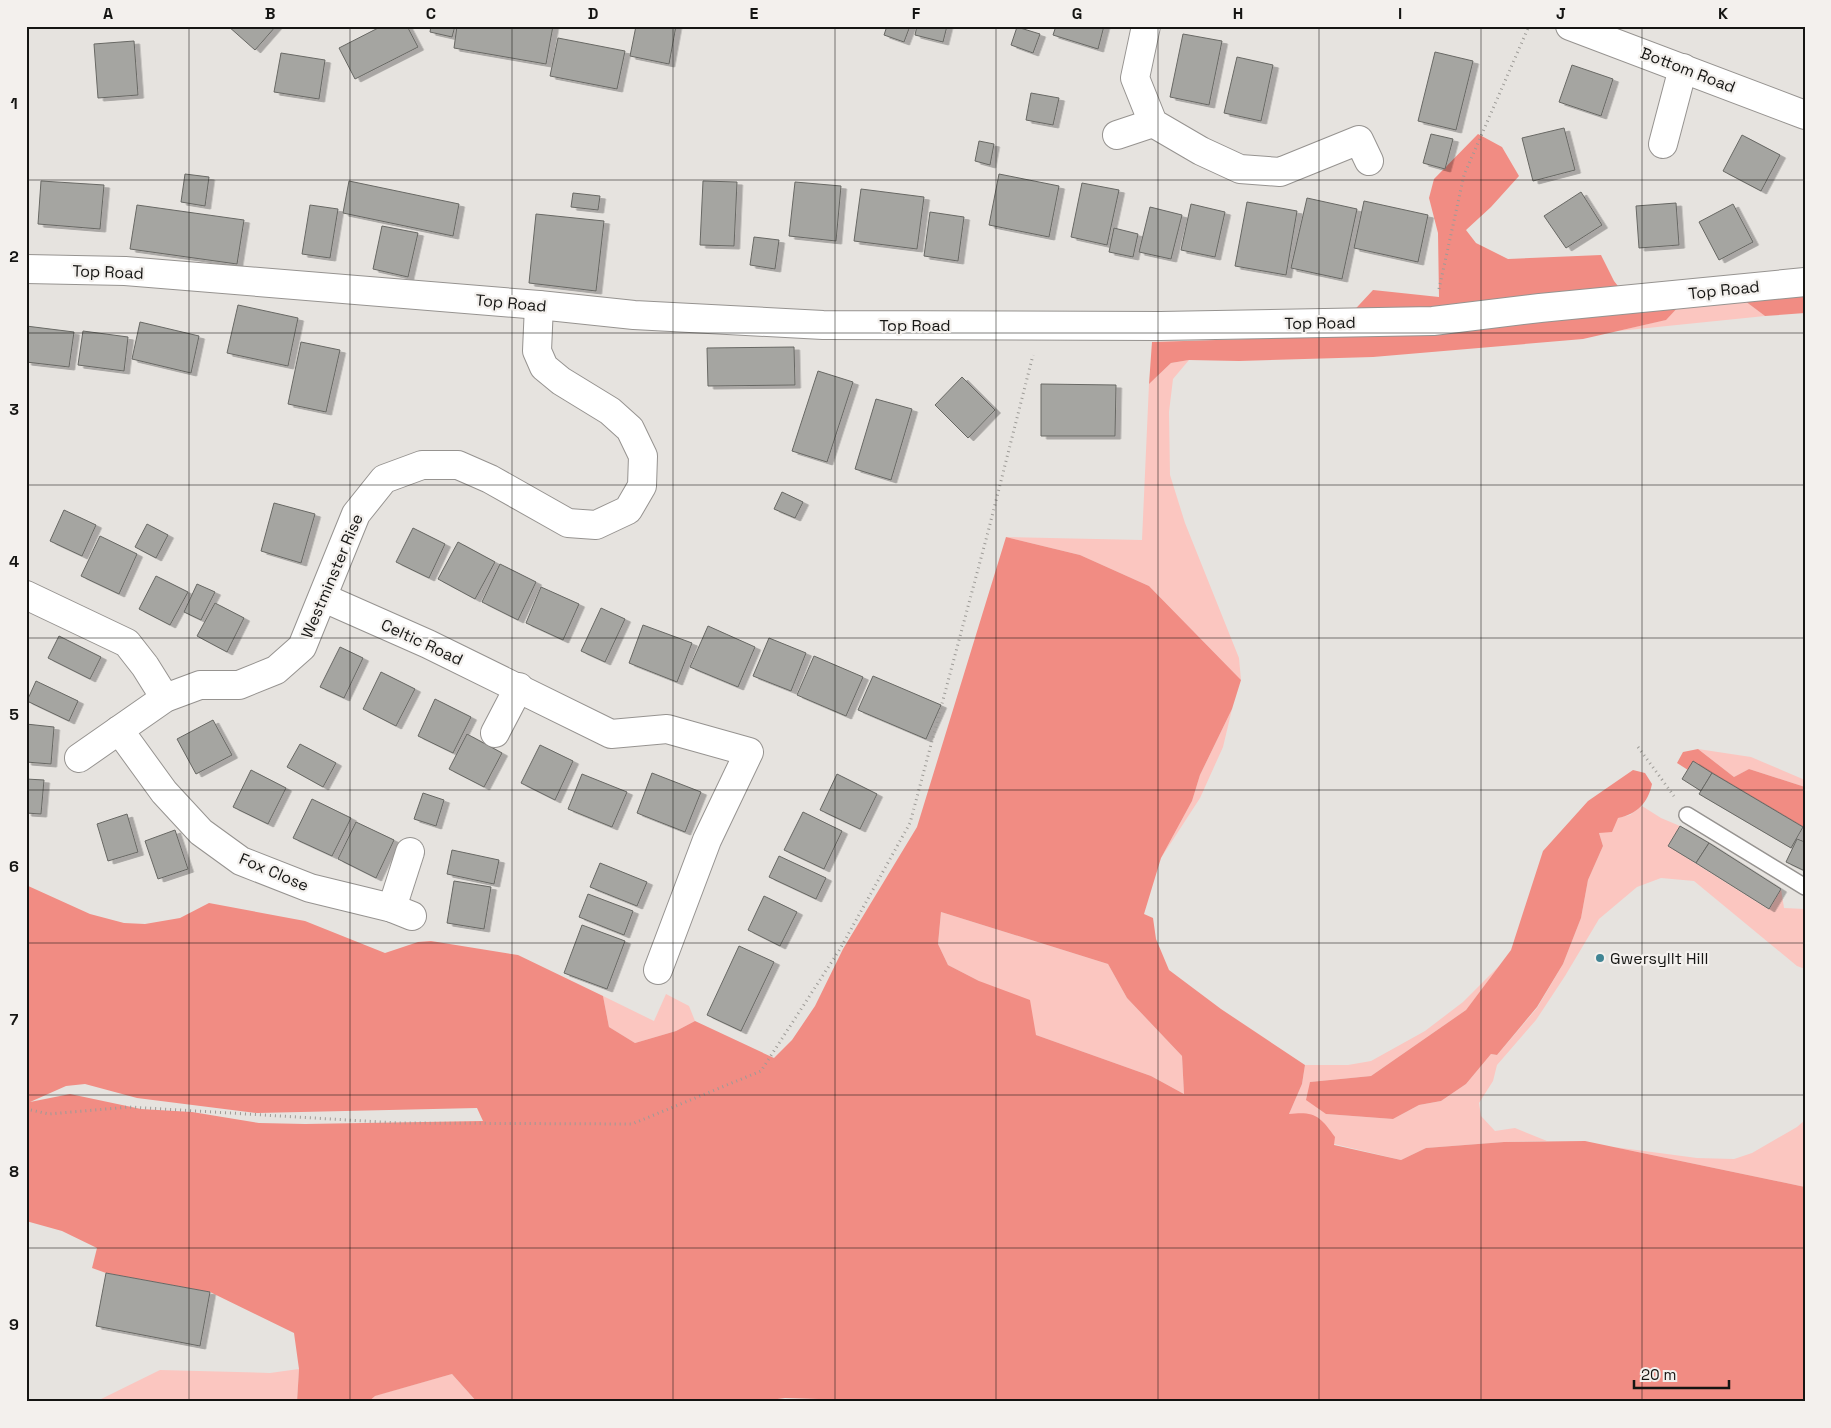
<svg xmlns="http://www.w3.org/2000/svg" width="1831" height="1428" font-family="'Space Grotesk',sans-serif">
	<defs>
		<filter id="shadow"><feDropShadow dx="5.5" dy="3" stdDeviation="0" flood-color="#0004"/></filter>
	</defs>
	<rect width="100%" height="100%" fill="#e6e3df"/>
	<g fill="#fbc6c0">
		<path d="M1741 298 1765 316 1618 331 1665 320 1684 302Z"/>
		<path d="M1189 360 1173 379 1169 412 1170 475 1185 523 1239 658 1241 680 1149 586 1080 555 1006 537 1142 540 1149 384 1171 363Z"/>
		<path d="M1232 709 1223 747 1200 798 1161 858 1192 801 1200 775Z"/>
		<path d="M1698 749 1751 757 1805 780V787L1749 769 1734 777Z"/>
		<path d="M1642 806 1661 818 1680 826 1668 846 1768 909 1781 889 1784 908 1805 909V969L1797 966 1694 881 1661 878 1637 887 1599 919 1565 976 1536 1020 1497 1065 1493 1081 1479 1103 1481 1116 1495 1131 1515 1128 1547 1141 1504 1142 1426 1148 1401 1160 1334 1144 1289 1114 1302 1084 1305 1065H1348L1371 1061 1425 1031 1463 1002 1499 966 1466 1010 1371 1076 1310 1082 1326 1114 1393 1119 1419 1105 1441 1101 1466 1084 1491 1054 1497 1055 1537 1008 1563 964 1581 918 1588 880 1603 846 1599 833 1618 818 1630 815Z"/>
		<path d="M941 912 1108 964 1127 998 1182 1056 1184 1094 1151 1076 1036 1035 979 981 948 965 938 944Z"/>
		<path d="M666 994 689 1006 695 1021 676 1031 635 1043 609 1027 603 996 654 1021Z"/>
		<path d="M1805 1120V1187L1614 1147 1697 1158 1734 1159 1752 1153 1797 1127Z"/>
		<path d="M299 1369 297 1402H95L160 1370 270 1373Z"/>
		<path d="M452 1374 477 1402H368L374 1396Z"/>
	</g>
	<g fill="#f18c83" fill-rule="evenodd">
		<path d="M1478 134 1502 147 1519 176 1491 207 1466 230 1476 243 1508 259 1601 255 1614 281 1629 300 1683 302 1666 320 1583 339 1373 357 1239 361 1189 360 1171 363 1149 384 1152 342 1342 336 1346 319 1373 290 1439 297 1438 233 1429 198 1434 179Z"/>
		<path d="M1805 292V313L1765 316 1741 298Z"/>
		<path d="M1006 537 1080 555 1149 586 1241 680 1232 709 1200 775 1192 801 1161 858 1144 914 1153 918 1156 939 1169 970 1221 1009 1305 1065 1302 1084 1289 1114C1315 1111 1320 1116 1335 1137L1334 1145 1401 1160 1426 1148 1504 1142 1585 1141 1805 1187V1402H919L785 1398 755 1402H477L452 1374 375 1396 368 1402H297L299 1369 294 1333 210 1292 106 1273 92 1268 97 1248 62 1231 26 1221V885L90 914 124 923 145 924 180 918 209 903 305 921 385 953 418 942 431 941 518 955 603 996 609 1027 635 1043 676 1031 695 1021 774 1058 792 1040 815 1006 843 949 917 827ZM941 912 1108 964 1127 998 1182 1056 1184 1094 1151 1076 1036 1035 1030 1000 979 981 948 965 938 944ZM85 1084 137 1098 257 1113 477 1108 483 1121 305 1124 259 1123 192 1112 141 1109 70 1094 30 1102 66 1086Z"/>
		<path d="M1698 749 1734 777 1749 769 1805 787V828L1712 773 1688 770 1677 763 1683 752Z"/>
		<path d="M1633 770 1645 773 1652 784C1648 803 1637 814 1618 818L1612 832 1599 833 1603 846 1588 880 1581 918 1563 964 1537 1007 1497 1055 1491 1054 1466 1084 1441 1101 1419 1105 1393 1119 1326 1114 1306 1100 1310 1082 1371 1076 1466 1010 1511 950 1543 851 1588 801Z"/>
	</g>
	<g fill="#a5a5a1" stroke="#686864" filter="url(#shadow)">
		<path d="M228 26H276L255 50Z"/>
		<path d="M382 26H407L418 47 355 79 339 48Z"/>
		<path d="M431 26H455L452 37 430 32Z"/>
		<path d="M457 26H553L546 64 454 48Z"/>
		<path d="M636 26H676L669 64 630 56Z"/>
		<path d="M887 26H910L904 42 884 35Z"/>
		<path d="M917 26H947L943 42 915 35Z"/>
		<path d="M1056 26H1104L1098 49 1053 35Z"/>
		<path d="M1017 27 1040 34 1033 53 1011 45Z"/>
		<path d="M1183 34 1222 41 1209 105 1170 97Z"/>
		<path d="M558 38 625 51 617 89 550 76Z"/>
		<path d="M134 41 138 95 98 98 94 44Z"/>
		<path d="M1435 52 1473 61 1456 130 1418 121Z"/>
		<path d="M281 53 325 60 319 99 274 92Z"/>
		<path d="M1237 57 1273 65 1261 121 1224 113Z"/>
		<path d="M1572 65 1613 79 1601 116 1559 102Z"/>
		<path d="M1031 93 1059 98 1053 125 1026 120Z"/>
		<path d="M1564 128 1575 170 1533 181 1522 138Z"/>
		<path d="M1431 134 1453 139 1445 169 1423 163Z"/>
		<path d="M1742 135 1780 155 1761 191 1723 171Z"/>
		<path d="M979 141 994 144 990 165 975 161Z"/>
		<path d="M185 174 209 177 205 206 181 202Z"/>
		<path d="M999 174 1059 186 1049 237 989 225Z"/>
		<path d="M41 181 104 185 100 229 38 224Z"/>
		<path d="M349 181 459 204 453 236 343 213Z"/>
		<path d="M703 181 737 182 734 246 700 245Z"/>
		<path d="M795 182 841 186 836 241 789 236Z"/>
		<path d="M1082 183 1119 190 1107 245 1071 237Z"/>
		<path d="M861 189 924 197 917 249 854 241Z"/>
		<path d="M1581 192 1602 225 1566 248 1544 216Z"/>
		<path d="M573 193 600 196 598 210 571 207Z"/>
		<path d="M1307 198 1357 209 1342 279 1291 268Z"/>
		<path d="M1364 201 1428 215 1418 262 1354 248Z"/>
		<path d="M1247 202 1297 211 1286 275 1235 266Z"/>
		<path d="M1676 203 1679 245 1639 248 1636 206Z"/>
		<path d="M1191 204 1225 212 1215 257 1181 250Z"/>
		<path d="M1733 204 1753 242 1719 260 1699 222Z"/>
		<path d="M137 205 244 220 237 264 130 249Z"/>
		<path d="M310 205 338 209 330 258 302 254Z"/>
		<path d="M1150 207 1182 215 1171 259 1139 252Z"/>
		<path d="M930 212 964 217 958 261 924 256Z"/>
		<path d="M536 214 604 221 596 291 529 283Z"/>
		<path d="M382 226 418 233 408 277 373 269Z"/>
		<path d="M1114 228 1138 234 1133 257 1109 252Z"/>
		<path d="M754 237 779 240 775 269 750 265Z"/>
		<path d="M238 305 298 318 288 366 227 353Z"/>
		<path d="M140 322 199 336 191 373 132 359Z"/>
		<path d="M26 326 74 332 69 367 26 362Z"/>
		<path d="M83 331 128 337 124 371 78 365Z"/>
		<path d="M301 342 340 350 326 412 288 404Z"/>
		<path d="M794 347 795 385 708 386 707 348Z"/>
		<path d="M818 371 853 382 827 462 792 451Z"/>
		<path d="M962 377 995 410 968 438 935 405Z"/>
		<path d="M1041 384 1116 385 1115 436H1041Z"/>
		<path d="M876 399 912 409 891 480 855 469Z"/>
		<path d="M782 492 803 502 795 518 774 509Z"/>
		<path d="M274 503 315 514 301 563 261 551Z"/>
		<path d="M64 510 96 525 82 556 50 541Z"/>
		<path d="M147 524 168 535 156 558 135 547Z"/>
		<path d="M413 528 445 544 429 578 396 562Z"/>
		<path d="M100 536 137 554 119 594 81 576Z"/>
		<path d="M458 542 495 562 475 599 438 579Z"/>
		<path d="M500 564 536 582 518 620 482 602Z"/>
		<path d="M156 576 188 592 170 625 139 609Z"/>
		<path d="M197 584 215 592 201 620 184 612Z"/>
		<path d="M541 587 579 604 563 640 526 623Z"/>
		<path d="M215 603 244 618 227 652 197 636Z"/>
		<path d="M601 608 625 619 605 662 581 651Z"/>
		<path d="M643 625 692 643 677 682 629 663Z"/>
		<path d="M708 626 755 647 738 687 690 667Z"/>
		<path d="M59 636 101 657 90 679 48 658Z"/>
		<path d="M769 638 806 653 791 691 753 676Z"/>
		<path d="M340 647 363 658 344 698 320 687Z"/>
		<path d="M814 656 863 677 846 716 797 695Z"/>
		<path d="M381 672 415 689 396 726 363 709Z"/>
		<path d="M873 676 941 705 926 739 858 710Z"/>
		<path d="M36 681 78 701 69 721 27 701Z"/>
		<path d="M435 699 471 717 453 753 418 736Z"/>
		<path d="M213 720 232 755 196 774 177 739Z"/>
		<path d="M26 724 54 727 51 764 26 762Z"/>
		<path d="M467 734 502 753 484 787 449 769Z"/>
		<path d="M300 744 336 763 323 787 287 767Z"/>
		<path d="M540 745 573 761 555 800 521 783Z"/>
		<path d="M1693 761 1712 773 1701 791 1682 779Z"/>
		<path d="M251 770 286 788 268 824 233 807Z"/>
		<path d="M652 773 701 792 685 832 637 813Z"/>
		<path d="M1712 773 1803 827 1791 848 1699 794Z"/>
		<path d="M582 774 627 792 612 827 568 809Z"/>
		<path d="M837 774 877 794 860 829 820 810Z"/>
		<path d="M26 779 44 780 41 814 26 813Z"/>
		<path d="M423 793 444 800 436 826 414 819Z"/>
		<path d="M312 799 351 818 332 856 293 838Z"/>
		<path d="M803 812 842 831 824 869 784 850Z"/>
		<path d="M127 814 138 852 108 861 97 824Z"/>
		<path d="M356 822 394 840 376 878 338 859Z"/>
		<path d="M1680 826 1709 843 1696 863 1668 846Z"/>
		<path d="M175 830 188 869 158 879 145 841Z"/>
		<path d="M1797 839 1805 842V871L1786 862Z"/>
		<path d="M1709 843 1781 889 1769 909 1696 863Z"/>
		<path d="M452 850 499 860 494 884 447 874Z"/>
		<path d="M779 856 826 878 816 899 769 877Z"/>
		<path d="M600 863 647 882 637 906 590 887Z"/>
		<path d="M454 881 491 887 484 929 447 923Z"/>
		<path d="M588 894 633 911 624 935 579 917Z"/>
		<path d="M764 896 797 912 780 946 748 930Z"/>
		<path d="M582 925 625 941 607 989 564 973Z"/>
		<path d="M739 946 774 962 741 1031 707 1015Z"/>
		<path d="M106 1273 210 1292 200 1346 96 1326Z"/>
	</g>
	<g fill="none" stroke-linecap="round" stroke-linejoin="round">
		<defs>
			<path id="service" d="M1687 815 1805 887"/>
			<g id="minor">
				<path d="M1146 26 1135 78 1153 123 1201 151 1240 169 1280 172 1359 140 1369 161"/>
				<path d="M1570 26 1805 115"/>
				<path d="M1117 135 1153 123"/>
				<path d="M1663 144 1683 68"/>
				<path d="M26 595 127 643 145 666 165 698"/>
				<path d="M324 598 428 644 611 734 667 729 749 752 707 840 658 970"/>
				<path d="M119 730 164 792 201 832 241 861 310 888 392 908 412 916"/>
				<path d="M495 733 519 687"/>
				<path d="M79 758 165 698 200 685H239L276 670 302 647 356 514 384 479 422 465H458L490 479 568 523 596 525 628 510 642 486 643 456 630 429 610 411 561 381 544 367 537 351 539 305"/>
				<path d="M392 908 410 852"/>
			</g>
			<path id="tertiary" d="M26 269 125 271 539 305 634 315 823 325 1160 326 1433 321 1540 308 1805 282"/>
		</defs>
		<use href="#service" stroke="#969390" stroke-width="18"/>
		<use href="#minor" stroke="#969390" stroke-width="30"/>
		<use href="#tertiary" stroke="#969390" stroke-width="30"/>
		<g stroke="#9d9b97" stroke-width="3" stroke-dasharray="1 4" stroke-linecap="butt">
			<path d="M1439 289 1464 175 1529 26"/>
			<path d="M1638 747 1674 796"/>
			<path d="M26 1109 49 1114 129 1107 398 1123 632 1124 761 1071 840 949 910 823 988 532 1033 355"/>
		</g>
		<use href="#service" stroke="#fff" stroke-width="15"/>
		<use href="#minor" stroke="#fff" stroke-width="28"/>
		<use href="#tertiary" stroke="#fff" stroke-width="28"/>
	</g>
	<path fill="none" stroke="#151513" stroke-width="1" stroke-opacity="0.55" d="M189 26V1402M350 26V1402M512 26V1402M673 26V1402M835 26V1402M996 26V1402M1158 26V1402M1319 26V1402M1481 26V1402M1642 26V1402M26 180H1805M26 333H1805M26 485H1805M26 638H1805M26 790H1805M26 943H1805M26 1095H1805M26 1248H1805"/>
	<circle fill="#418594" stroke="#f3f0ed" stroke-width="2" cx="1600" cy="958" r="5"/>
	<g text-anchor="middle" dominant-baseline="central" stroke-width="4.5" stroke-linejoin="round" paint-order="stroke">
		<g font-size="16" fill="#151513" stroke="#f3f0ed">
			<text transform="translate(1688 70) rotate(21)">Bottom Road</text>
			<text transform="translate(108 272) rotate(2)">Top Road</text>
			<text transform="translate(1724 290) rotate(-6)">Top Road</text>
			<text transform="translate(511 303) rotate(5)">Top Road</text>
			<text transform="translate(1320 323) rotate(-1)">Top Road</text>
			<text x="915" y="325">Top Road</text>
			<text transform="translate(332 576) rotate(-67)">Westminster Rise</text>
			<text transform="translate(422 642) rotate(25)">Celtic Road</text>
			<text transform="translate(274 872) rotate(23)">Fox Close</text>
		</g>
		<g font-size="16" fill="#151513" stroke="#f3f0ed" text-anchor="start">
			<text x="1610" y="958">Gwersyllt Hill</text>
		</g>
	</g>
	<rect width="1831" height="1428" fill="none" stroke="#f3f0ed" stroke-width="55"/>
	<path d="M1634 1380v8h95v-8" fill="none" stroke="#151513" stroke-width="2.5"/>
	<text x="1641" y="1380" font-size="15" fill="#151513" stroke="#f3f0ed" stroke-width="4" paint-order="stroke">20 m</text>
	<rect x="28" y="28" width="1776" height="1372" fill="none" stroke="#151513" stroke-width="2"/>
	<g font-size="16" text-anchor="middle" font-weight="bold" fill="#151513">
		<text x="108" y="19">A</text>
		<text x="270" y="19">B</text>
		<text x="431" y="19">C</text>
		<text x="593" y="19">D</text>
		<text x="754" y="19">E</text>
		<text x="916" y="19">F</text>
		<text x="1077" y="19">G</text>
		<text x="1238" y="19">H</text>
		<text x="1400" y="19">I</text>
		<text x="1561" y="19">J</text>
		<text x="1723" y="19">K</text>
		<text x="14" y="109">1</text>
		<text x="14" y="262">2</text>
		<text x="14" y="415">3</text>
		<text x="14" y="567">4</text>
		<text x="14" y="720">5</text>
		<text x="14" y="872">6</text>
		<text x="14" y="1025">7</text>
		<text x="14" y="1177">8</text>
		<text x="14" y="1330">9</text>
	</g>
</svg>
